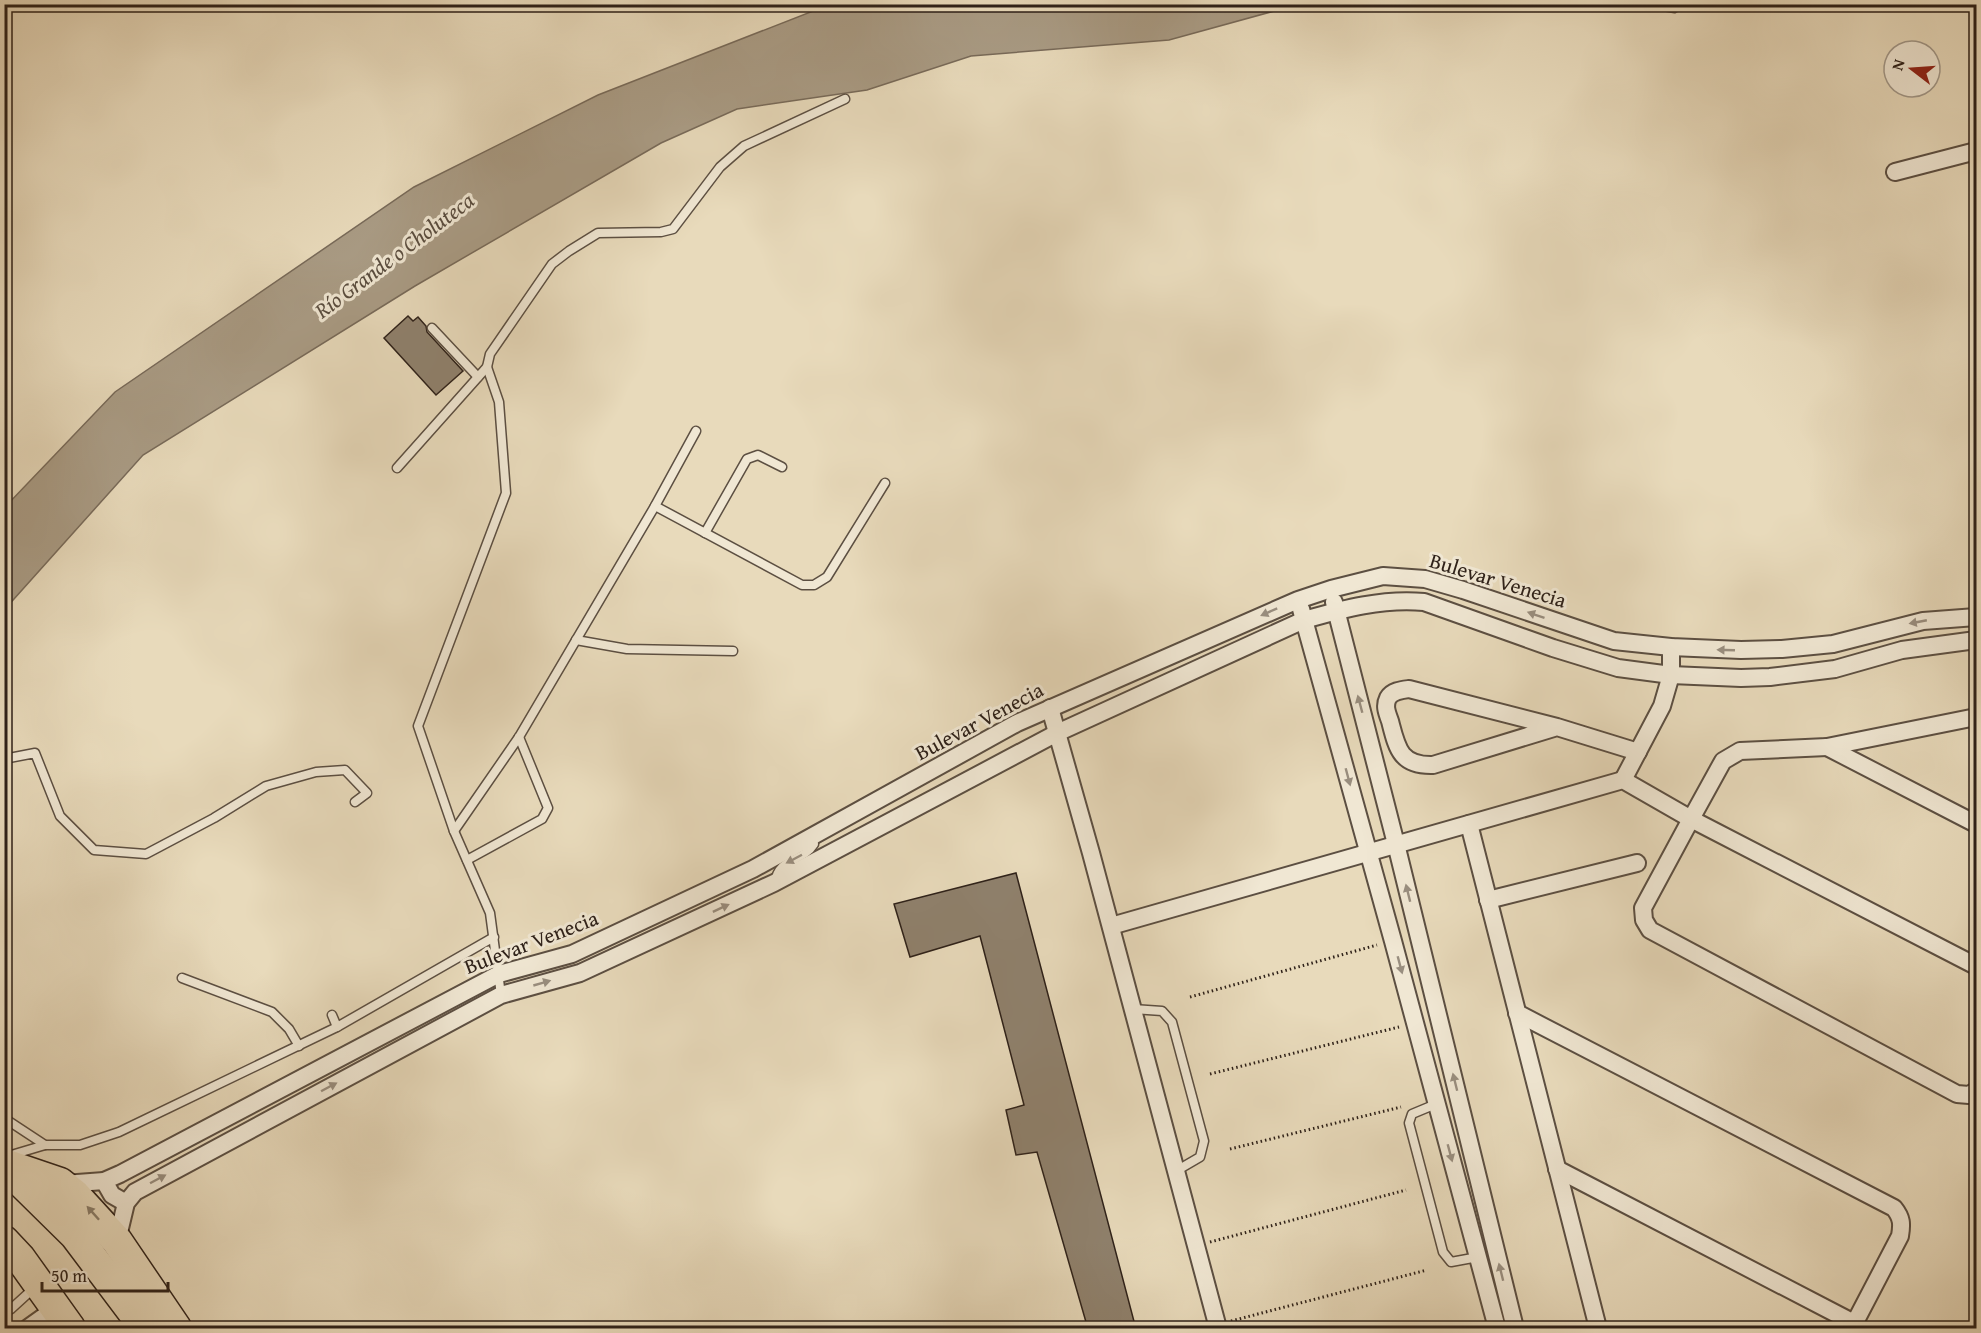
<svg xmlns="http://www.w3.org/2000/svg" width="1981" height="1333" font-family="'Gentium Book Plus',serif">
	<rect width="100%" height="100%" fill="#e8dabb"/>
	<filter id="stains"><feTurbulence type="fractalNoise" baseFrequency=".00333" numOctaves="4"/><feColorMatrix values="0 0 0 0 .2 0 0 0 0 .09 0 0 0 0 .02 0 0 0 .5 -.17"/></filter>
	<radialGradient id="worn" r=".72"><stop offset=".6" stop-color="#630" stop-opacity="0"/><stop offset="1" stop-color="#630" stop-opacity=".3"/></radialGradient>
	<g fill="#a99b84" stroke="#786a59" stroke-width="1.5">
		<path d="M831 4 1296 5 1169 40 971 56 867 90 737 109 661 143 415 286 143 455 5 609V507L115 392 414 187 598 95Z"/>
		<path d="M1632 5H1688L1675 13Z"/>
	</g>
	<g fill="#8f816d" stroke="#2e2119" stroke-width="1.5">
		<path d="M408 316 413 321 418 317 426 326 427 332 463 371 436 395 384 338Z"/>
		<path d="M1016 873 1136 1329H1088L1037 1152 1016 1155 1006 1110 1024 1105 980 936 910 957 894 904Z"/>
	</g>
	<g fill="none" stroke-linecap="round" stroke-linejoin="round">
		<defs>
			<g id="lane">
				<path d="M432 328 478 377"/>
				<path d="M397 468 487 367"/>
				<path d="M655 506 802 585H814L827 577 885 483"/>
				<path d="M705 533 747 459 758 455 782 467"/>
				<path d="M576 640 627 649 733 651"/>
				<path d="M4 759 35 753 60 816 94 850 146 854 214 818 266 786 316 772 345 770 367 793 355 802"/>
				<path d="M454 831 519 737 655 506 696 431"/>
				<path d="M467 860 542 819 548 808 519 737"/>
				<path d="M775 882C779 857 802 863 814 844L813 837"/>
				<path d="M182 978 272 1012 289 1029 299 1046"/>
				<path d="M501 995 490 913 454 831 418 726 506 493 499 402 487 367 490 354 552 264 569 251 598 233 661 232 673 229 720 167 744 146 845 99"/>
				<path d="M1133 1009 1162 1011 1172 1022 1204 1141 1200 1157 1176 1171"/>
				<path d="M332 1015 337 1027"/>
				<path d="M1436 1104 1412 1114 1409 1123 1443 1252 1451 1262 1478 1257"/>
				<path d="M4 1118 45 1145H80L119 1132 337 1027 494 937"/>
				<path d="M8 1156 45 1145"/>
				<path d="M4 1313 11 1309 34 1288"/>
			</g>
			<g id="street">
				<path d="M1895 172 1976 151"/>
				<path d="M1334 602 1396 844 1515 1328"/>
				<path d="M1301 609 1393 941 1497 1328"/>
				<path d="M1050 708 1091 853 1218 1328"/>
				<path d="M1976 717 1827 747 1740 751 1723 761 1691 819 1976 966"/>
				<path d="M1557 727 1433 765C1400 766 1397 748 1390 721 1387 713 1384 706 1388 698 1392 691 1401 690 1409 689L1557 727 1638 752"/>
				<path d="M1827 747 1976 824"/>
				<path d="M1623 780 1662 706 1671 675V647"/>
				<path d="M1469 824 1598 1328"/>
				<path d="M1488 900 1637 863"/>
				<path d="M1111 926 1623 780 1691 819 1643 908 1644 920 1650 930 1957 1094 1969 1095 1976 1091"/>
				<path d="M1517 1013 1894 1208C1902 1218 1902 1224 1900 1236L1852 1328"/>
				<path d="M1557 1169 1854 1323"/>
				<path d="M104 1181 112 1195 126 1203"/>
				<path d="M64 1184 104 1181 120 1174 499 974 572 954 753 869 1017 723 1298 600 1331 589 1383 576 1425 579 1463 590 1614 641 1671 647 1741 650 1782 649 1833 644 1923 621 1976 617"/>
				<path d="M117 1241 126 1203 135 1192 501 995 580 973 774 883 1057 733 1304 620C1343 609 1383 598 1424 602L1553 648 1618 668 1671 675 1741 678 1770 677 1835 669 1902 650 1976 640"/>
				<path d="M28 1328 56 1308"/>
			</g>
			<g id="highway">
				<path d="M4 1164 60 1183 75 1195 117 1241 176 1328"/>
				<path d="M11 1172 75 1235 145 1328"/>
				<path d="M4 1241 20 1258 70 1328"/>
			</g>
		</defs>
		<use href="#lane" stroke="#5c4f42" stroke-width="11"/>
		<use href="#street" stroke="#5c4f42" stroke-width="20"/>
		<use href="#highway" stroke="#2e2119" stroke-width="33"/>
		<g stroke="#2e2119" stroke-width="3" stroke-dasharray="1.5 3" stroke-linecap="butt">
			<path d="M1190 997 1377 945"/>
			<path d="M1210 1074 1399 1027"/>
			<path d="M1230 1149 1401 1107"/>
			<path d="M1210 1242 1406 1190"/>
			<path d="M1231 1321 1427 1270"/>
		</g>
		<use href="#lane" stroke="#f0e7d3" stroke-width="8"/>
		<use href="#street" stroke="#f0e7d3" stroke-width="16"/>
		<use href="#highway" stroke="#e8dabb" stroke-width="30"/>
	</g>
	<defs><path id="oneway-solid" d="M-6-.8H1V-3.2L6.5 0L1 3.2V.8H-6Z" transform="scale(1.5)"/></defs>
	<g fill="#998e7f">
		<use href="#oneway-solid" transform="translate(1269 612) rotate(156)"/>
		<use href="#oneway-solid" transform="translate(1536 615) rotate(-161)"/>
		<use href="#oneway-solid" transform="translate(1918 622) rotate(169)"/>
		<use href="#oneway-solid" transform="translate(1726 650) rotate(-178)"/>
		<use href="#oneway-solid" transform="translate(1360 704) rotate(-105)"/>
		<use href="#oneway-solid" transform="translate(1348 777) rotate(75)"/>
		<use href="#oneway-solid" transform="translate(794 859) rotate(152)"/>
		<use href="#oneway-solid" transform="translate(1408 893) rotate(-104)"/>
		<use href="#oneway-solid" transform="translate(721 908) rotate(-25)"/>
		<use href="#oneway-solid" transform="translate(1400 965) rotate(75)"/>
		<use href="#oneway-solid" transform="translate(542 983) rotate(-16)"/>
		<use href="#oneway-solid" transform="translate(1455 1082) rotate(-104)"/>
		<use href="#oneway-solid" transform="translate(329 1087) rotate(-28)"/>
		<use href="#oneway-solid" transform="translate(1450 1153) rotate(75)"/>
		<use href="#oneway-solid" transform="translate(158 1179) rotate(-28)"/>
		<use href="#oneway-solid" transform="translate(1501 1272) rotate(-104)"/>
	</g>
	<use fill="#8b7e6a" href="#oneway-solid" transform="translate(93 1213) rotate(-132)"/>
	<g text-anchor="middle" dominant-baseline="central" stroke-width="6" stroke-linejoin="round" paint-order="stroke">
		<g font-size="21" fill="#2e2119" stroke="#f0e7d3">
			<text transform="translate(1498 580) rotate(17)">Bulevar Venecia</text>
			<text transform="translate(979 721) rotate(-28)">Bulevar Venecia</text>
			<text transform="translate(531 942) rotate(-21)">Bulevar Venecia</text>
		</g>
		<g font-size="22" font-style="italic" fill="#594c3e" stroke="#f0e7d3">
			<text transform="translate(394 255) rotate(-37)">Río Grande o Choluteca</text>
		</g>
	</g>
	<rect width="1981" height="1333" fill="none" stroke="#e8dabb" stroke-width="24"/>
	<rect x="6" y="6" width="1969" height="1321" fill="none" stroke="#2e2119" stroke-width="3"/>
	<rect x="12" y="12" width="1957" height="1309" fill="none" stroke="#2e2119" stroke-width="1.5"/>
	<g transform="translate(1912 69) rotate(287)"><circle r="28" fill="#f0e7d3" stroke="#a29889" stroke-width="1.5"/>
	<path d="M0-4.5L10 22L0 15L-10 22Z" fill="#8f2418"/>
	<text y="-9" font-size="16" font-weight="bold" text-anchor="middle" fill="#2e2119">N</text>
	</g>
	<path d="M42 1282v9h126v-9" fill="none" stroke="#2e2119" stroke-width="3"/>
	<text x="51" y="1282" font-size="18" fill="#2e2119" stroke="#f0e7d3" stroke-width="4.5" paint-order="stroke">50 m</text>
	<rect width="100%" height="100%" filter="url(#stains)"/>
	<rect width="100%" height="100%" fill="url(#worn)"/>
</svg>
